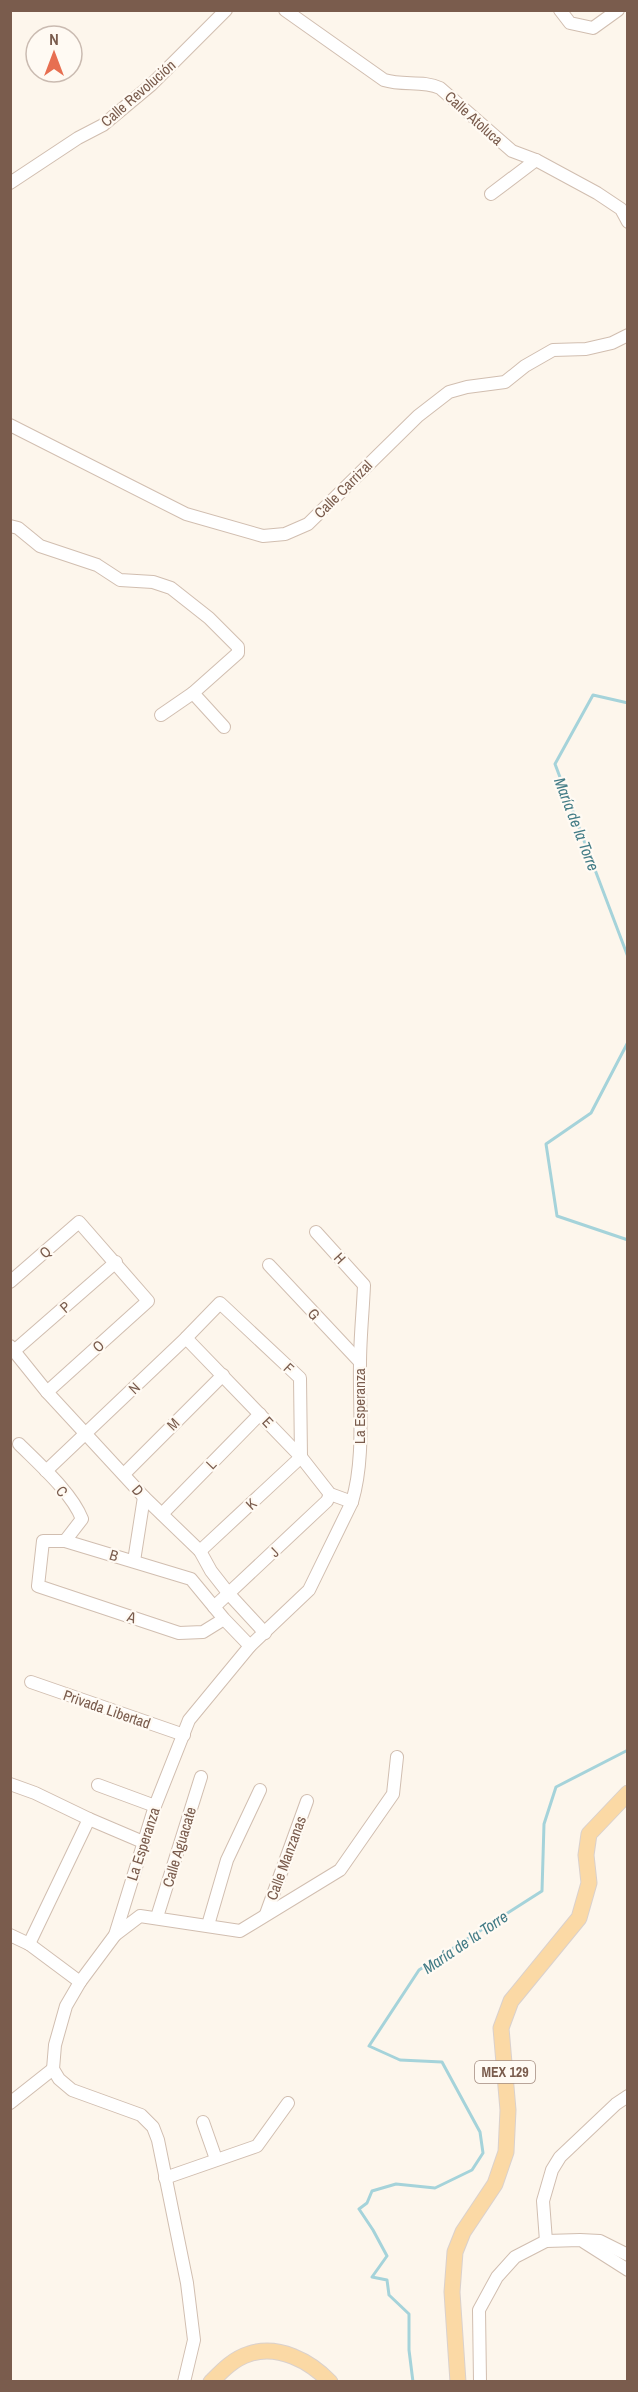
<svg xmlns="http://www.w3.org/2000/svg" width="638" height="2392" font-family="'Archivo Narrow',sans-serif">
	<rect width="100%" height="100%" fill="#fdf6ec"/>
	<g fill="none" stroke-linecap="round" stroke-linejoin="round">
		<g stroke="#a5d3da" stroke-width="3">
			<path d="M628 703 593 695 555 764 628 957"/>
			<path d="M628 1042 591 1113 546 1144 557 1216 628 1240"/>
			<path d="M413 2382 409 2350V2314L389 2295 387 2280 372 2277 387 2256 373 2230 359 2209 367 2203 372 2191 396 2184 435 2188 472 2170 483 2153 480 2132 442 2062 400 2060 369 2046 419 1970 542 1891 544 1824 556 1787 628 1750"/>
		</g>
		<defs>
			<g id="minor">
				<path d="M285 10 384 80C403 86 423 80 440 88L512 151 536 160 597 193 621 209 628 222"/>
				<path d="M560 10 570 23 593 28 618 10"/>
				<path d="M10 183 78 138 103 125 151 85 226 10"/>
				<path d="M491 194 536 160"/>
				<path d="M10 425 186 514 263 536 285 534 308 524 418 416 449 392 467 387 505 382 525 366 553 350 586 349 612 343 628 335"/>
				<path d="M10 526 18 528 40 546 97 565 120 580 153 582 171 588 209 618 238 647V653L193 693 161 715"/>
				<path d="M193 693 224 727"/>
				<path d="M269 1265 360 1362"/>
				<path d="M10 1282 79 1222 148 1301 47 1392"/>
				<path d="M186 1338 301 1457 330 1494 352 1502"/>
				<path d="M10 1346 47 1392 144 1497 200 1551 211 1571 229 1594 265 1633"/>
				<path d="M14 1351 116 1262"/>
				<path d="M19 1444C40 1465 72 1493 82 1519L65 1541"/>
				<path d="M46 1471 186 1338 220 1303 300 1378 301 1457 200 1551"/>
				<path d="M124 1474 223 1375"/>
				<path d="M162 1514 260 1414"/>
				<path d="M134 1561 144 1497"/>
				<path d="M214 1607 327 1501 330 1494"/>
				<path d="M224 1619 203 1632 179 1633 38 1586 43 1541H65L191 1579 224 1619 250 1646"/>
				<path d="M31 1682 184 1735"/>
				<path d="M10 1784 35 1793 89 1819 143 1842"/>
				<path d="M98 1785 155 1806"/>
				<path d="M266 1914 307 1801"/>
				<path d="M157 1917 201 1777"/>
				<path d="M208 1925 227 1860 260 1790"/>
				<path d="M10 1935 29 1944 80 1982"/>
				<path d="M115 1935 140 1916 240 1931 340 1870 393 1794 397 1757"/>
				<path d="M29 1944 89 1819"/>
				<path d="M10 2103 53 2069"/>
				<path d="M203 2122 216 2159"/>
				<path d="M165 2178 257 2146 288 2103"/>
				<path d="M546 2241 543 2201 552 2170 560 2157 616 2104 628 2096"/>
				<path d="M584 2242 628 2270"/>
				<path d="M184 2382 194 2340 187 2283 158 2140 153 2127 141 2115 72 2090 59 2079 53 2069 55 2045 66 2006 80 1982 115 1935 155 1806 189 1720 250 1646 309 1590 352 1502C365 1458 359 1409 360 1364 360 1337 363 1311 364 1285L316 1232"/>
				<path d="M480 2382 479 2310 497 2277 515 2257 546 2241 580 2240 600 2241 628 2255"/>
			</g>
			<g id="major">
				<path d="M211 2382C222 2371 233 2359 249 2354 278 2344 310 2361 330 2382"/>
				<path d="M458 2382 452 2292 455 2252 463 2232 495 2184 506 2152 508 2110 501 2028 511 2001 579 1918 589 1883 586 1855 589 1834 628 1793"/>
			</g>
		</defs>
		<use href="#minor" stroke="#d1beb0" stroke-width="14"/>
		<use href="#major" stroke="#dad1cd" stroke-width="17"/>
		<use href="#minor" stroke="#fff" stroke-width="12"/>
		<use href="#major" stroke="#fbd9a5" stroke-width="15"/>
	</g>
	<g text-anchor="middle" dominant-baseline="central" stroke-width="4.5" stroke-linejoin="round" paint-order="stroke">
		<rect fill="#fffaf3" stroke="#a28b7f" stroke-width="1.5" x="475" y="2061" width="60" height="22" rx="4.5"/>
		<g font-size="14" font-weight="bold" fill="#7a5c4d">
			<text x="505" y="2072">MEX 129</text>
		</g>
		<g font-size="15" fill="#7a5c4d" stroke="#fffaf3">
			<text transform="translate(138 93) rotate(-41)">Calle Revolución</text>
			<text transform="translate(474 118) rotate(42)">Calle Atoluca</text>
			<text transform="translate(343 489) rotate(-45)">Calle Carrizal</text>
			<text transform="translate(45 1252) rotate(-41)">Q</text>
			<text transform="translate(340 1258) rotate(47)">H</text>
			<text transform="translate(65 1307) rotate(-41)">P</text>
			<text transform="translate(314 1314) rotate(47)">G</text>
			<text transform="translate(98 1346) rotate(-42)">O</text>
			<text transform="translate(289 1368) rotate(43)">F</text>
			<text transform="translate(134 1388) rotate(-44)">N</text>
			<text transform="translate(359 1406) rotate(-90)">La Esperanza</text>
			<text transform="translate(268 1422) rotate(46)">E</text>
			<text transform="translate(173 1424) rotate(-45)">M</text>
			<text transform="translate(211 1464) rotate(-46)">L</text>
			<text transform="translate(138 1490) rotate(48)">D</text>
			<text transform="translate(62 1491) rotate(50)">C</text>
			<text transform="translate(251 1504) rotate(-43)">K</text>
			<text transform="translate(274 1552) rotate(-44)">J</text>
			<text transform="translate(114 1555) rotate(16)">B</text>
			<text transform="translate(132 1617) rotate(19)">A</text>
			<text transform="translate(107 1709) rotate(19)">Privada Libertad</text>
			<text transform="translate(143 1844) rotate(-72)">La Esperanza</text>
			<text transform="translate(179 1847) rotate(-73)">Calle Aguacate</text>
			<text transform="translate(286 1858) rotate(-70)">Calle Manzanas</text>
		</g>
		<g font-size="16" font-style="italic" fill="#437c86" stroke="#fffaf3">
			<text transform="translate(577 824) rotate(69)">María de la Torre</text>
			<text transform="translate(465 1942) rotate(-34)">María de la Torre</text>
		</g>
	</g>
	<rect width="638" height="2392" fill="none" stroke="#7a5c4d" stroke-width="24"/>
	<g transform="translate(54 54)"><circle r="28" fill="#fffaf3" stroke="#cabbb1" stroke-width="1.5"/>
	<path d="M0-4.5L10 22L0 15L-10 22Z" fill="#e76f51"/>
	<text y="-9" font-size="16" font-weight="bold" text-anchor="middle" fill="#7a5c4d">N</text>
	</g>
</svg>
